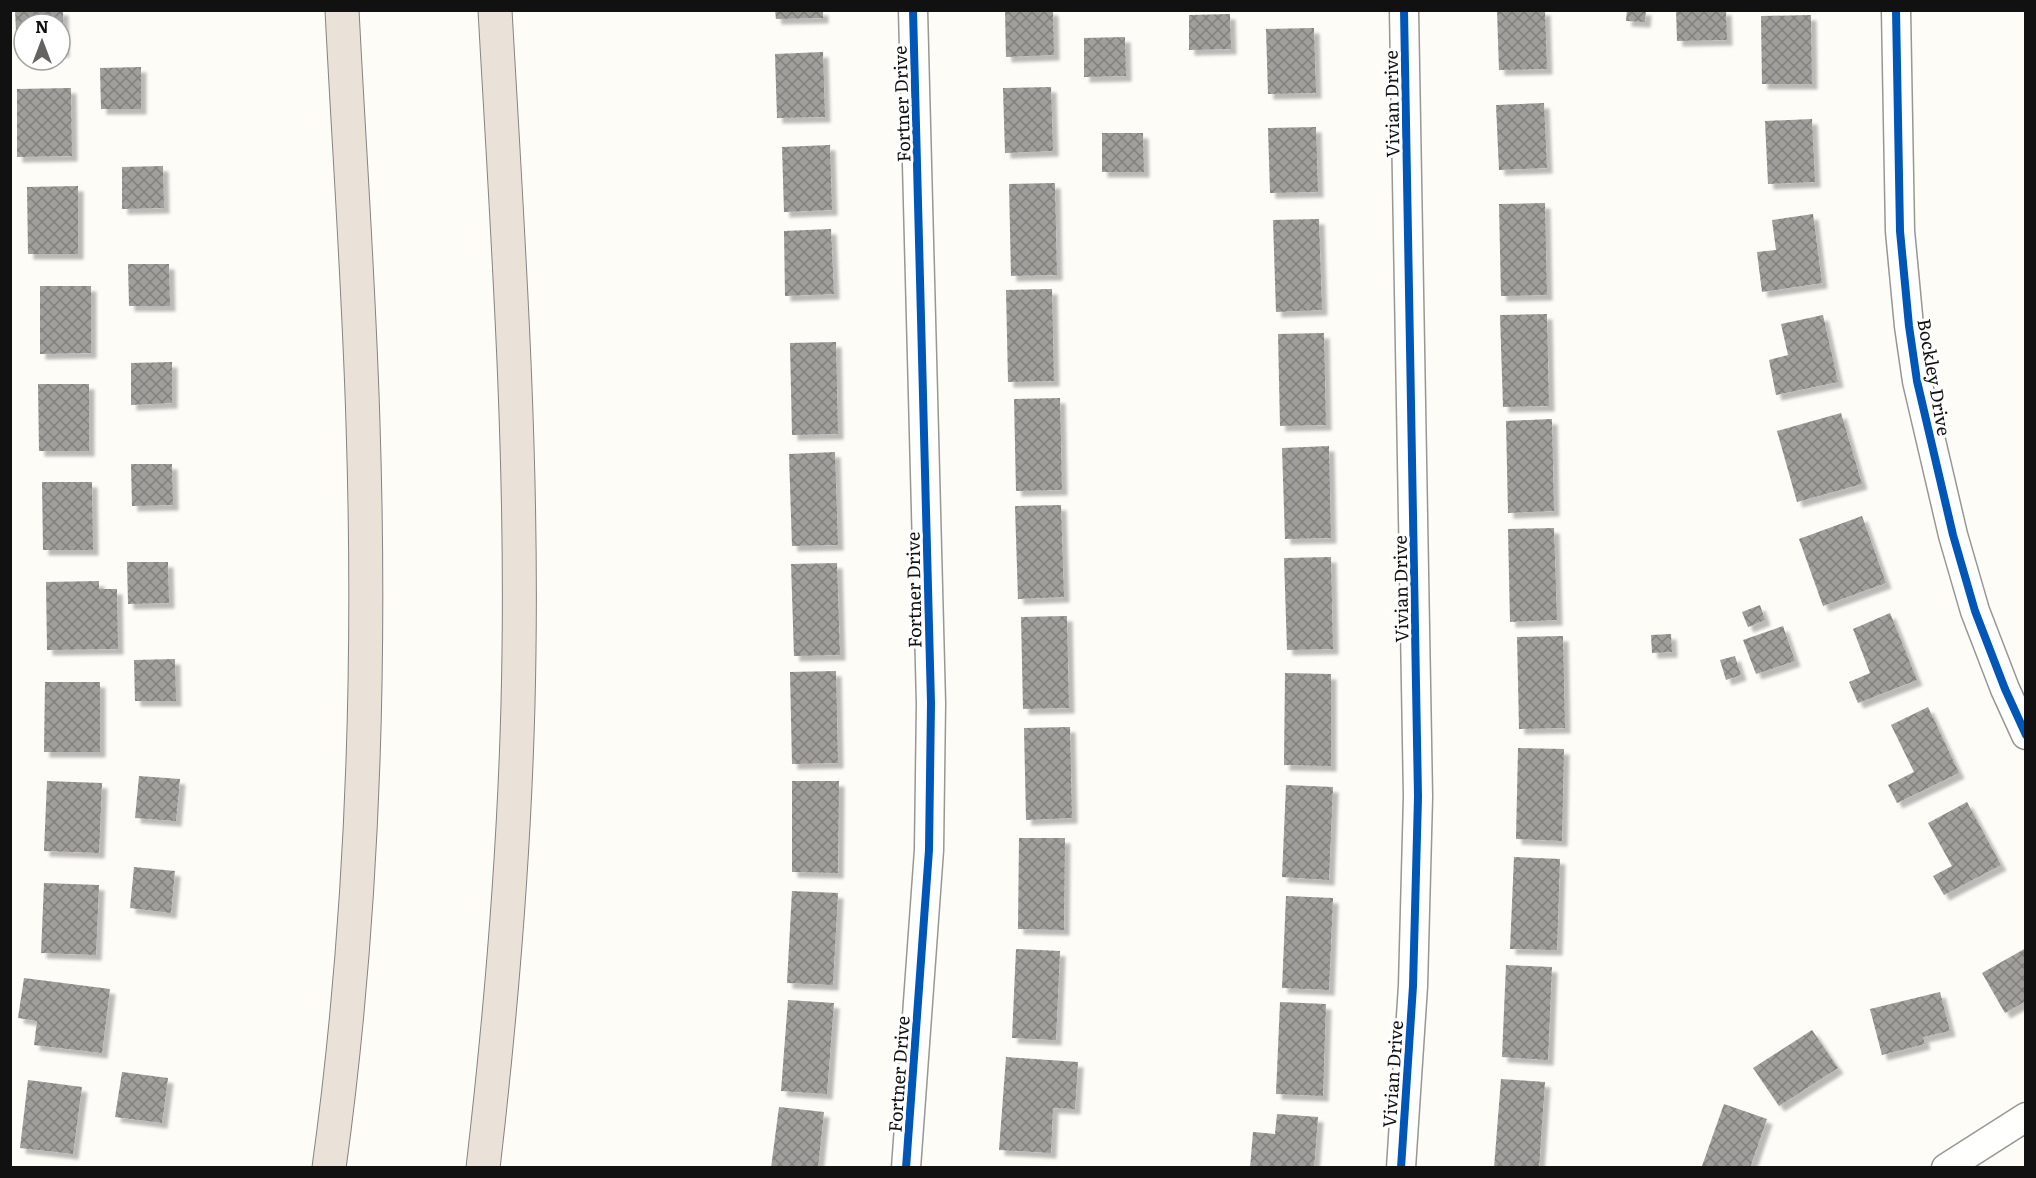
<svg xmlns="http://www.w3.org/2000/svg" width="2036" height="1178" font-family="Literata,serif">
	<defs>
		<pattern id="building-cross-hatch" width="8" height="8" patternUnits="userSpaceOnUse" patternTransform="scale(1.5)"><rect width="8" height="8" fill="#a19f9c"/><path d="M0 0l8 8M0 8l8-8" fill="none" stroke="#82807e"/></pattern>
		<filter id="shadow"><feDropShadow dx="5.5" dy="5.5" stdDeviation="1.5" flood-color="#0004"/></filter>
	</defs>
	<rect width="100%" height="100%" fill="#fdfcf7"/>
	<g fill="url(#building-cross-hatch)" filter="url(#shadow)">
		<path d="M15 10H63L64 52H60V24H24V53H17Z"/>
		<path d="M775 10H823V18L776 19Z"/>
		<path d="M1005 10H1053L1054 55 1006 57Z"/>
		<path d="M1497 10H1545L1547 69 1499 70Z"/>
		<path d="M1627 10H1646L1645 22 1626 21Z"/>
		<path d="M1676 10H1726L1727 40 1677 41Z"/>
		<path d="M1230 14 1231 49 1189 50V15Z"/>
		<path d="M1811 15 1812 84H1762L1761 16Z"/>
		<path d="M1314 28 1316 93 1268 94 1266 29Z"/>
		<path d="M1125 37 1126 76 1084 77V38Z"/>
		<path d="M823 52 825 117 777 118 775 54Z"/>
		<path d="M141 67V109H101L100 68Z"/>
		<path d="M1051 87 1053 151 1005 153 1003 88Z"/>
		<path d="M71 88 72 156 17 157V89Z"/>
		<path d="M1544 103 1547 168 1499 170 1496 105Z"/>
		<path d="M1812 119 1815 182 1768 184 1765 121Z"/>
		<path d="M1316 127 1318 192 1270 193 1268 128Z"/>
		<path d="M1102 133H1143L1144 172H1102Z"/>
		<path d="M830 145 832 210 784 212 782 147Z"/>
		<path d="M163 166 164 208 122 209V167Z"/>
		<path d="M1055 183 1057 275 1011 276 1009 184Z"/>
		<path d="M78 186V254H28L27 187Z"/>
		<path d="M1545 203 1547 295 1501 296 1499 204Z"/>
		<path d="M1813 214 1822 283 1762 292 1757 252 1776 250 1772 220Z"/>
		<path d="M1319 219 1322 310 1276 312 1273 220Z"/>
		<path d="M831 229 834 294 785 296 784 231Z"/>
		<path d="M128 264H169L170 306H129Z"/>
		<path d="M40 286H91V353L40 354Z"/>
		<path d="M1052 289 1054 381 1008 382 1006 290Z"/>
		<path d="M1547 314 1549 406 1503 407 1500 315Z"/>
		<path d="M1823 315 1838 382 1776 395 1769 360 1788 355 1781 324Z"/>
		<path d="M1324 333 1326 425 1280 426 1278 334Z"/>
		<path d="M836 342 838 434 792 435 790 343Z"/>
		<path d="M172 362V403L131 405V363Z"/>
		<path d="M38 384H89V451H39Z"/>
		<path d="M1060 398 1062 490 1016 491 1014 399Z"/>
		<path d="M1841 413 1862 484 1797 502 1777 431Z"/>
		<path d="M1552 419 1554 511 1508 513 1506 421Z"/>
		<path d="M1329 446 1331 538 1285 539 1282 448Z"/>
		<path d="M835 452 838 545 792 546 789 454Z"/>
		<path d="M131 464H172L173 505 132 506Z"/>
		<path d="M42 482H92L93 550H43Z"/>
		<path d="M1061 505 1064 597 1018 599 1015 506Z"/>
		<path d="M1862 516 1886 583 1823 606 1799 539Z"/>
		<path d="M1554 528 1557 620 1510 622 1508 529Z"/>
		<path d="M1331 557 1333 649 1287 650 1284 558Z"/>
		<path d="M127 562H168L169 603 128 604Z"/>
		<path d="M837 563 840 655 794 656 791 564Z"/>
		<path d="M99 581V589H117L118 649 47 650 46 582Z"/>
		<path d="M1760 605 1765 620 1748 627 1742 612Z"/>
		<path d="M1890 613 1917 680 1858 703 1849 682 1870 673 1853 629Z"/>
		<path d="M1067 616 1069 708 1023 709 1021 617Z"/>
		<path d="M1783 626 1795 661 1756 674 1743 640Z"/>
		<path d="M1671 634 1672 652 1652 653 1651 635Z"/>
		<path d="M1563 636 1565 728 1519 729 1517 637Z"/>
		<path d="M1735 656 1741 675 1726 680 1720 660Z"/>
		<path d="M175 659 176 701H135L134 660Z"/>
		<path d="M836 671 838 763 792 764 790 672Z"/>
		<path d="M1285 673 1331 674V766L1284 765Z"/>
		<path d="M45 682H100V752H44Z"/>
		<path d="M1928 707 1959 773 1897 803 1888 785 1914 772 1891 725Z"/>
		<path d="M1070 727 1072 818 1026 820 1024 728Z"/>
		<path d="M1518 748 1564 749 1562 841 1516 839Z"/>
		<path d="M139 776 180 779 176 821 135 818Z"/>
		<path d="M47 781 102 783 99 853 44 851Z"/>
		<path d="M792 781H839L838 873 792 872Z"/>
		<path d="M1286 785 1333 787 1329 880 1282 877Z"/>
		<path d="M1967 802 2001 865 1944 895 1933 876 1952 866 1928 823Z"/>
		<path d="M1019 838H1065L1064 930 1018 929Z"/>
		<path d="M1514 857 1560 859 1557 950 1510 949Z"/>
		<path d="M134 867 175 871 171 913 130 908Z"/>
		<path d="M44 883 99 885 96 955 41 953Z"/>
		<path d="M792 891 838 893 833 985 787 983Z"/>
		<path d="M1286 896 1333 898 1329 990 1282 988Z"/>
		<path d="M2026 948V1001L2005 1013 1982 973Z"/>
		<path d="M1016 949 1060 951 1056 1040 1012 1038Z"/>
		<path d="M1506 965 1552 967 1548 1060 1502 1057Z"/>
		<path d="M24 978 110 989 102 1053 34 1045 37 1021 18 1018Z"/>
		<path d="M1940 992 1950 1031 1923 1037 1925 1044 1882 1055 1870 1009Z"/>
		<path d="M788 1000 834 1003 827 1094 781 1091Z"/>
		<path d="M1280 1002 1326 1004 1323 1096 1276 1094Z"/>
		<path d="M1812 1030 1838 1068 1779 1106 1753 1068Z"/>
		<path d="M1006 1057 1078 1062 1075 1109 1053 1108 1051 1153 999 1150Z"/>
		<path d="M122 1072 168 1078 162 1123 115 1117Z"/>
		<path d="M1501 1079 1545 1082 1539 1168H1494Z"/>
		<path d="M28 1080 82 1087 73 1154 20 1148Z"/>
		<path d="M1724 1104 1767 1119 1750 1168 1702 1166Z"/>
		<path d="M779 1107 824 1112 818 1168H771Z"/>
		<path d="M1277 1114 1318 1117 1314 1168H1250L1253 1132 1275 1134Z"/>
	</g>
	<g fill="none" stroke-linecap="round" stroke-linejoin="round">
		<defs>
			<g id="street">
				<path d="M1896 10 1900 231 1909 326 1917 381 1953 535 1975 611 2005 689 2026 735"/>
				<path d="M906 1168 929 850 931 703 913 10"/>
				<path d="M1401 1168 1413 986 1418 797 1404 10"/>
				<path d="M1946 1168 2026 1117"/>
			</g>
			<g id="highway">
				<path d="M329 1168C363 921 371 672 363 424 359 286 349 148 342 10"/>
				<path d="M483 1168C503 996 517 824 519 651 522 437 507 224 495 10"/>
			</g>
		</defs>
		<use href="#street" stroke="#979795" stroke-width="31"/>
		<use href="#highway" stroke="#858482" stroke-width="35"/>
		<use href="#street" stroke="#fffffe" stroke-width="28"/>
		<use href="#highway" stroke="#eae1d8" stroke-width="33"/>
		<defs>
			<g id="cycleway">
				<path d="M1896 10 1900 231 1909 326 1917 381 1953 535 1975 611 2005 689 2026 735"/>
				<path d="M906 1168 929 850 931 703 913 10"/>
				<path d="M1401 1168 1413 986 1418 797 1404 10"/>
			</g>
		</defs>
		<use href="#cycleway" stroke="#fff" stroke-width="11"/>
		<use href="#cycleway" stroke="#0057b8" stroke-width="8"/>
	</g>
	<g text-anchor="middle" dominant-baseline="central" stroke-width="6" stroke-linejoin="round" paint-order="stroke">
		<g font-size="18" fill="#111" stroke="#fff">
			<text transform="translate(901 104) rotate(-92)">Fortner Drive</text>
			<text transform="translate(1391 104) rotate(-91)">Vivian Drive</text>
			<text transform="translate(1935 377) rotate(80)">Bockley Drive</text>
			<text transform="translate(1400 589) rotate(-91)">Vivian Drive</text>
			<text transform="translate(913 590) rotate(-91)">Fortner Drive</text>
			<text transform="translate(898 1074) rotate(-86)">Fortner Drive</text>
			<text transform="translate(1392 1074) rotate(-86)">Vivian Drive</text>
		</g>
	</g>
	<rect width="2036" height="1178" fill="none" stroke="#111111" stroke-width="24"/>
	<g transform="translate(42 42)"><circle r="28" fill="#ffffff" stroke="#a0a0a0" stroke-width="1.5"/>
	<path d="M0-4.5L10 22L0 15L-10 22Z" fill="#646362"/>
	<text y="-9" font-size="16" font-weight="bold" text-anchor="middle" fill="#111111">N</text>
	</g>
</svg>
